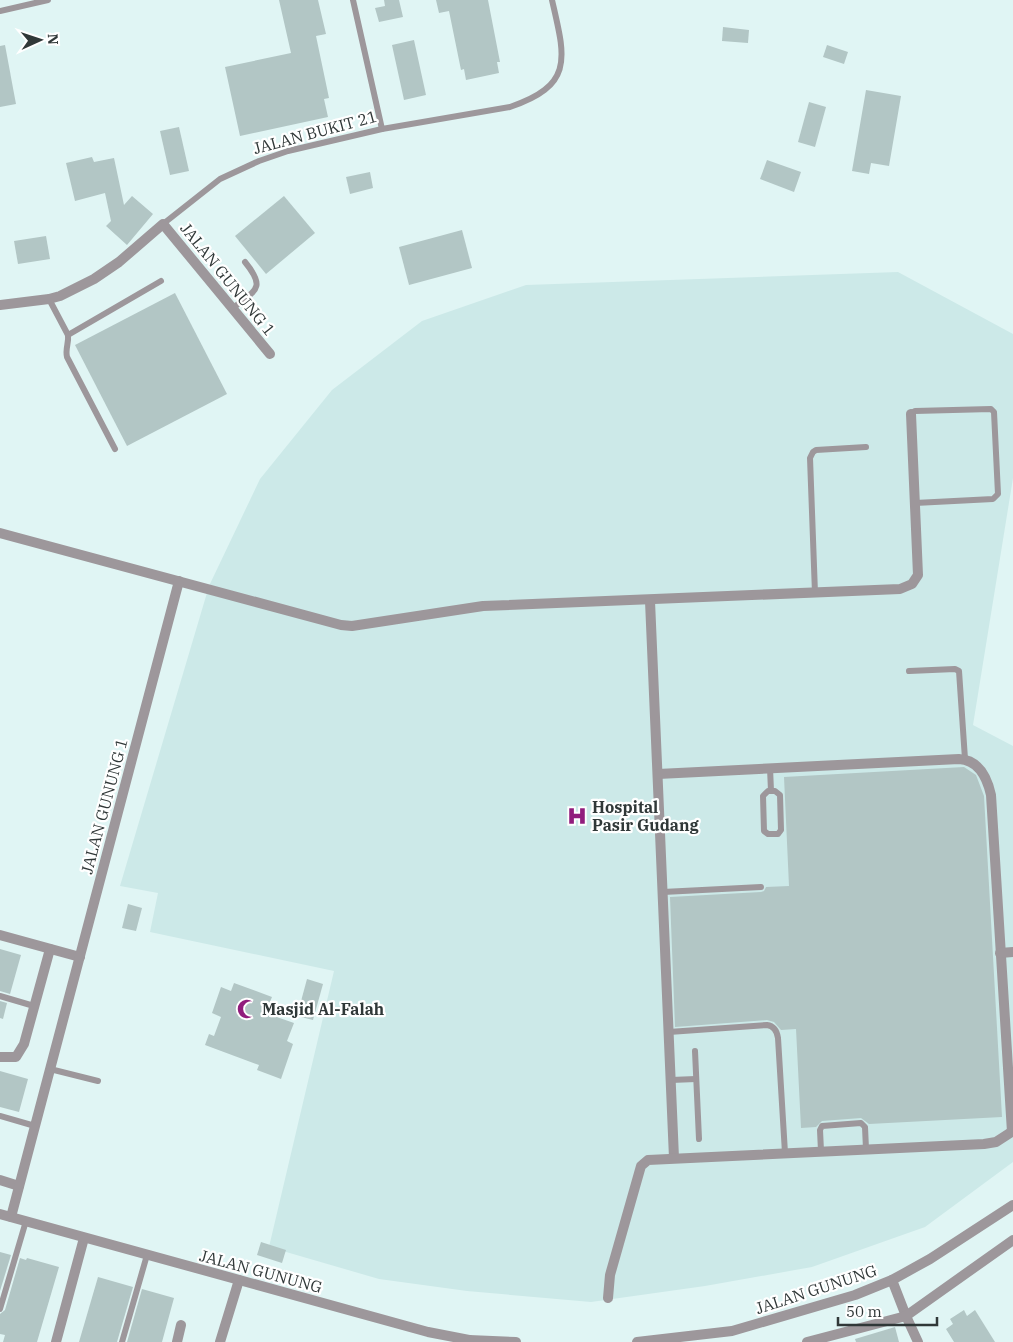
<svg xmlns="http://www.w3.org/2000/svg" width="1013" height="1342" font-family="'IBM Plex Serif',serif">
	<rect width="100%" height="100%" fill="#e0f5f4"/>
	<path fill="#cce9e8" d="M898 272 1013 334V478L973 725 1013 746V1162L925 1227 812 1267 705 1286 591 1302 467 1291 379 1279 269 1247 334 971 150 932 158 893 120 886 209 586 260 479 332 390 422 321 526 285Z"/>
	<g fill="#b2c6c5">
		<path d="M279 0H318L326 34 316 36 329 98 324 99 328 117 240 136 225 67 291 53Z"/>
		<path d="M384 0H399L403 17 379 22 375 8 385 6Z"/>
		<path d="M436 0H488L500 62H497L499 73 466 80 464 69 461 70 449 11 439 13Z"/>
		<path d="M723 27 749 30 748 43 722 41Z"/>
		<path d="M414 40 426 95 404 100 392 45Z"/>
		<path d="M5 45 16 104 0 107V46Z"/>
		<path d="M827 45 848 52 844 64 823 57Z"/>
		<path d="M866 90 901 96 889 166 871 163 869 174 852 171Z"/>
		<path d="M809 102 826 107 815 147 798 142Z"/>
		<path d="M179 127 189 171 170 175 160 131Z"/>
		<path d="M92 157 94 162 114 158 124 205 132 196 153 214 127 245 106 226 111 221 105 193 75 201 66 163Z"/>
		<path d="M767 160 801 172 794 192 760 179Z"/>
		<path d="M370 172 373 188 350 194 346 177Z"/>
		<path d="M284 196 315 233 266 274 235 236Z"/>
		<path d="M462 230 472 268 409 285 399 247Z"/>
		<path d="M46 236 50 259 18 264 14 241Z"/>
		<path d="M175 293 227 394 127 446 75 345Z"/>
		<path d="M964 767 976 775 984 796 1002 1117 869 1124 861 1118 822 1121 816 1127 801 1128 796 1029 781 1030 774 1022 767 1020 675 1027 670 897 761 892 764 891 766 887 789 886 784 777Z"/>
		<path d="M128 904 142 908 136 931 122 928Z"/>
		<path d="M0 949 21 955 10 994 0 991Z"/>
		<path d="M307 979 323 984 313 1020 297 1016Z"/>
		<path d="M234 983 272 997 269 1004 274 1006 271 1015 294 1023 287 1041 293 1044 281 1079 257 1070 259 1065 205 1045 209 1034 214 1036 221 1017 212 1013 221 987 231 991Z"/>
		<path d="M0 1001 7 1003 3 1019 0 1018Z"/>
		<path d="M0 1071 28 1079 19 1112 0 1107Z"/>
		<path d="M261 1242 286 1250 282 1263 257 1255Z"/>
		<path d="M0 1252 11 1255 0 1291Z"/>
		<path d="M20 1258 26 1260 27 1258 59 1267 37 1342H3L5 1335 0 1334V1314L5 1310Z"/>
		<path d="M98 1277 133 1287 117 1342H79Z"/>
		<path d="M142 1289 174 1298 162 1342H127Z"/>
		<path d="M964 1310 967 1316 975 1310 995 1342H954L946 1329 953 1324 950 1319Z"/>
		<path d="M895 1327 899 1342H856L855 1339Z"/>
	</g>
	<g fill="none" stroke-linecap="round" stroke-linejoin="round">
		<g stroke="#9d979b" stroke-width="6">
			<path d="M353 0 382 129"/>
			<path d="M0 11 48 0"/>
			<path d="M163 224 220 179 259 161 288 151 382 129 510 107C575 85 565 57 552 0"/>
			<path d="M49 299 68 335C69 343 65 349 67 357L115 449"/>
			<path d="M232 309C255 290 267 289 245 262"/>
			<path d="M68 335 161 281"/>
			<path d="M911 414 915 411 991 409 994 412 998 494 993 499 915 503"/>
			<path d="M815 593 810 458 813 452 816 450 866 447"/>
			<path d="M909 671 955 669 959 671 965 759"/>
			<path d="M770 768 771 791"/>
			<path d="M768 791H775L780 795 781 830 778 834H768L764 831 763 796Z"/>
			<path d="M663 892 761 887"/>
			<path d="M0 996 34 1006"/>
			<path d="M669 1032 767 1025C774 1026 777 1031 778 1038L785 1153"/>
			<path d="M695 1051 699 1139"/>
			<path d="M50 1069 98 1081"/>
			<path d="M671 1080 696 1079"/>
			<path d="M0 1116 35 1126"/>
			<path d="M821 1151 820 1130 822 1126 861 1123 865 1127 866 1149"/>
			<path d="M0 1309 26 1221"/>
			<path d="M122 1342 147 1255"/>
		</g>
		<g stroke="#9d979b" stroke-width="10">
			<path d="M0 305 49 299 60 296 94 279 119 262 163 224 270 354"/>
			<path d="M0 533 341 625 352 626 483 606 900 589 912 584 918 575 911 414"/>
			<path d="M650 601 674 1158"/>
			<path d="M658 774 959 759C979 760 987 777 991 795L1012 1132"/>
			<path d="M0 935 80 957"/>
			<path d="M1000 953 1013 952"/>
			<path d="M0 1057H16L24 1044 50 949"/>
			<path d="M0 1180 19 1186"/>
			<path d="M11 1217 179 581"/>
			<path d="M892 1280 906 1316 918 1342"/>
			<path d="M608 1298 610 1275 639 1173 641 1166 648 1160 984 1144 996 1142 1013 1131"/>
			<path d="M469 1340 516 1342"/>
			<path d="M56 1342 84 1238"/>
			<path d="M177 1342 181 1325"/>
			<path d="M220 1342 239 1280"/>
			<path d="M637 1342 732 1331 855 1295 892 1280 930 1259 1013 1205"/>
			<path d="M807 1342 906 1316 1013 1240"/>
		</g>
		<path stroke="#9d979b" stroke-width="10" d="M0 1214 428 1332 469 1340 468 1342"/>
	</g>
	<defs>
		<symbol id="hospital-bare" viewBox="-9 -9 18 18"><path d="M-5-5h3v3.5h4V-5h3V5h-3V1.5h-4V5h-3Z" fill="#911d7d" stroke="#fff" stroke-width="2.5" paint-order="stroke"/></symbol>
		<symbol id="mosque-bare" viewBox="-9 -9 18 18"><path d="M3.5-4.9A6 6 0 1 0 3.5 4.9A5 5 0 1 1 3.5-4.9Z" fill="#911d7d" stroke="#fff" stroke-width="2.5" paint-order="stroke"/></symbol>
	</defs>
	<g fill-rule="evenodd">
		<use href="#hospital-bare" x="563" y="802" width="28" height="28"/>
		<use href="#mosque-bare" x="233" y="995" width="28" height="28"/>
	</g>
	<g text-anchor="middle" dominant-baseline="central" stroke-width="4.5" stroke-linejoin="round" paint-order="stroke">
		<g font-size="16" fill="#303838" stroke="#fff">
			<text transform="translate(315 132) rotate(-15)">JALAN BUKIT 21</text>
			<text transform="translate(228 279) rotate(51)">JALAN GUNUNG 1</text>
			<text transform="translate(104 806) rotate(-75)">JALAN GUNUNG 1</text>
			<text transform="translate(261 1271) rotate(15)">JALAN GUNUNG</text>
			<text transform="translate(816 1289) rotate(-18)">JALAN GUNUNG</text>
		</g>
		<g font-size="16" font-weight="bold" fill="#303838" stroke="#fff" text-anchor="start">
			<text x="592" y="807">Hospital<tspan x="592" dy="18">Pasir Gudang</tspan></text>
			<text x="262" y="1009">Masjid Al-Falah</text>
		</g>
	</g>
	<g transform="translate(40 40) rotate(87)" stroke="#ffffff" stroke-width="4" paint-order="stroke">
	<path d="M0-4L9 19L0 12L-9 19Z" fill="#303838"/>
	<text y="-8" font-size="14" font-weight="bold" text-anchor="middle" fill="#303838">N</text>
	</g>
	<path d="M838 1317v8h99v-8" fill="none" stroke="#303838" stroke-width="2.5"/>
	<text x="846" y="1317" font-size="15" fill="#303838" stroke="#ffffff" stroke-width="4" paint-order="stroke">50 m</text>
</svg>
